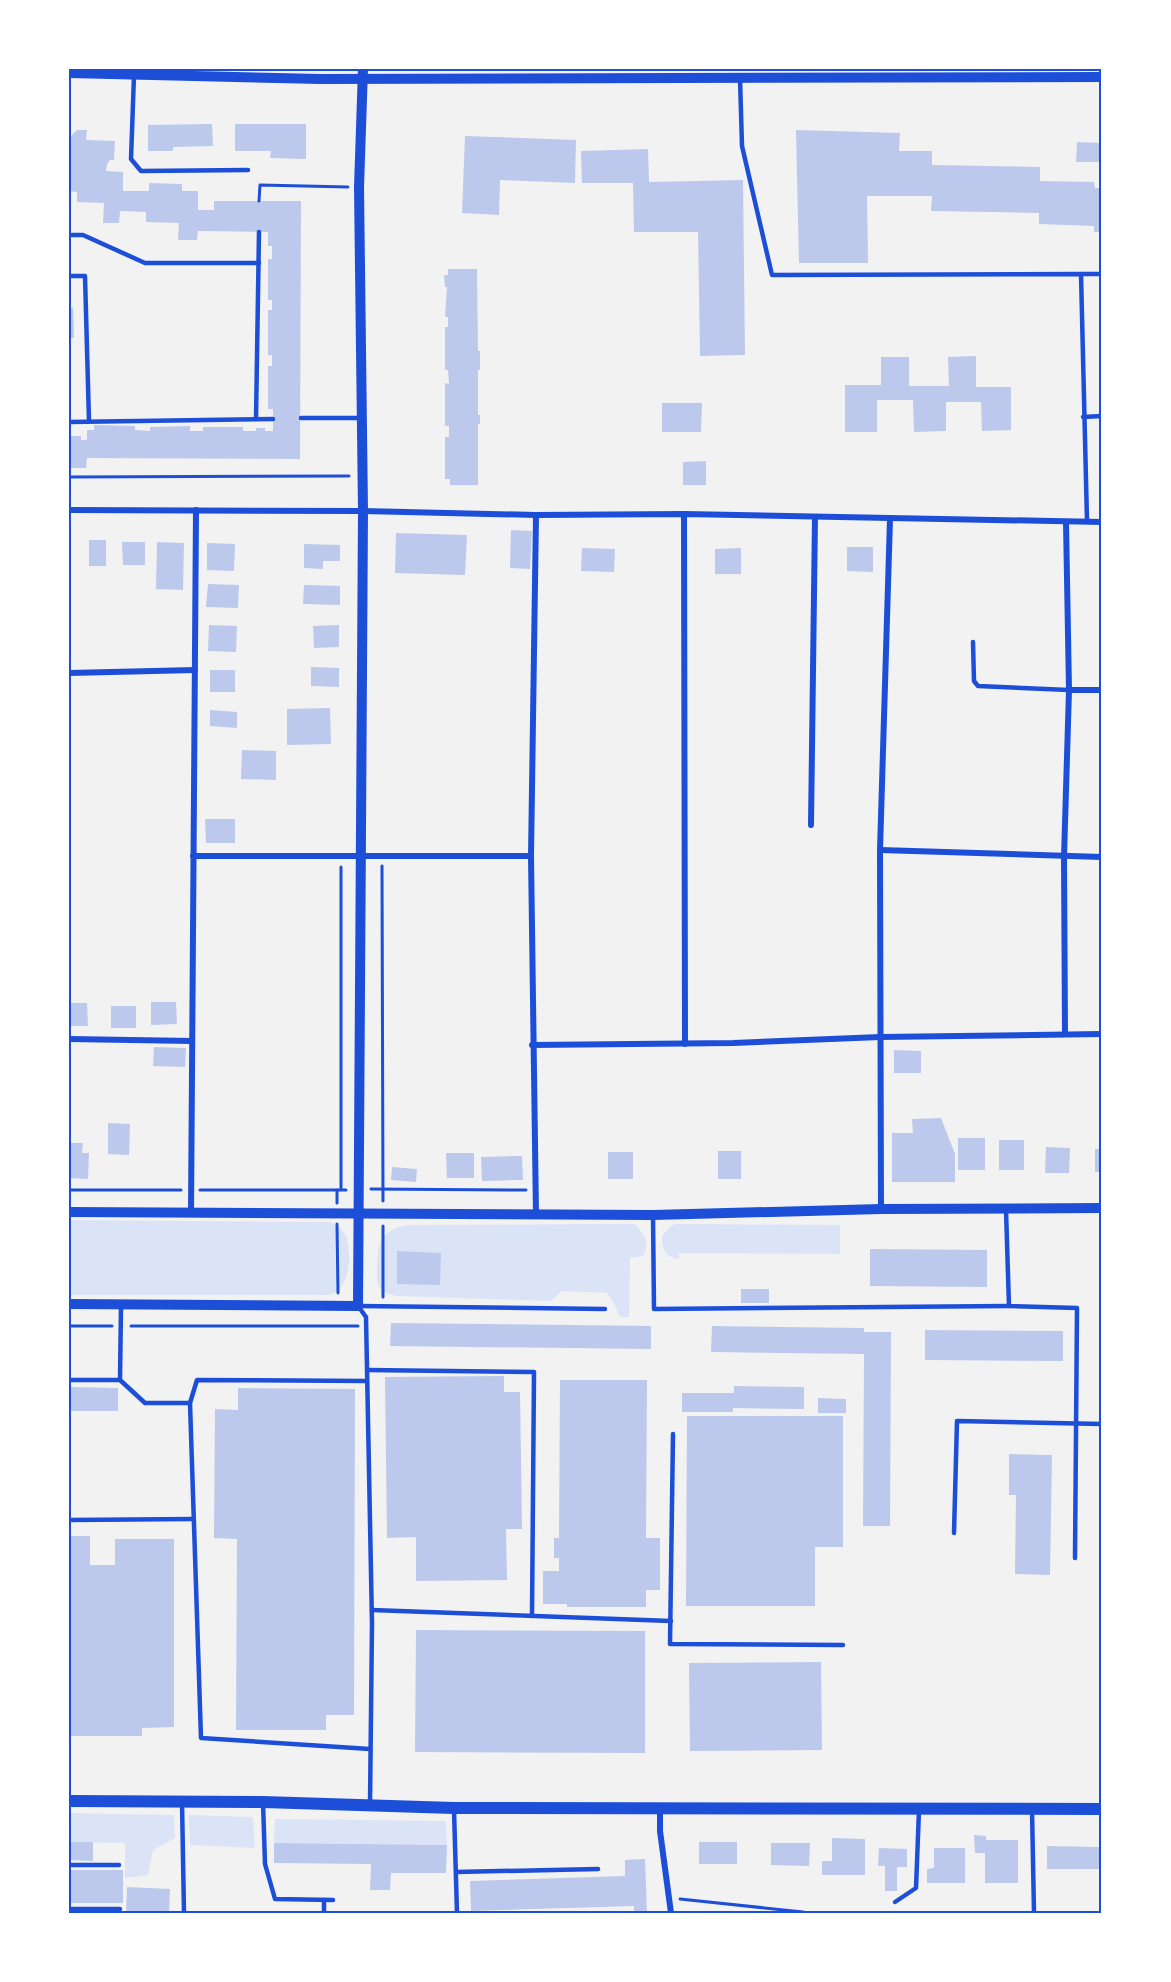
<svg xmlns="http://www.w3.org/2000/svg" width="1171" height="1982" font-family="'Fira Sans',sans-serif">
	<rect width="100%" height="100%" fill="#f2f2f2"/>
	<g fill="#dbe4f7">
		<path d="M69 1220 331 1222C337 1225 341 1228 345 1234 352 1249 351 1282 336 1292 333 1294 330 1294 327 1295H69Z"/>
		<path d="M634 1224C644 1233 651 1243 643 1256L630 1258 629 1317H620L613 1302 607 1293 562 1291 551 1301 397 1296C391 1295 384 1293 380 1288 376 1283 377 1276 377 1270 377 1245 380 1229 408 1225Z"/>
		<path d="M677 1224 840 1225V1254L679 1253V1259C665 1257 662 1249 662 1236L672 1225Z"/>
		<path d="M69 1813 174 1815 175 1838 153 1850 148 1875 125 1878V1843L69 1842Z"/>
		<path d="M189 1815 253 1817 255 1848 190 1845Z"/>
		<path d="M275 1819 446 1821 447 1845 274 1843Z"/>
	</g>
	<g fill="#bdc9ec">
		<path d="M212 124 213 146 173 147V151H148V125Z"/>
		<path d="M235 124H306V159L270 158 271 151H235Z"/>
		<path d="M77 130H87L86 140 115 141 114 160H110L107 164 106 171 123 172V191H149V183L182 184V191H198V210H214V201H301L300 459 87 458 86 468H69V436H81V440H87V430H94V425L135 426V430L150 431V427L190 426V431H203V427H243V431H256V428H265V431H273V409H268V366H272V355H268V310H272V300H268V259H272V246H268V232L198 231 197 240H178L179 223 146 222V212L120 211 119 223H103L104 203 77 202V192L69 191V138Z"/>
		<path d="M796 130 900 133 899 151H932V165L1040 167V181L1094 182 1095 188H1102V232H1094V226L1039 224V213L931 211 932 196H867L868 263H799Z"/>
		<path d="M465 136 576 140 575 183 500 180 499 215 462 213Z"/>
		<path d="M1077 142 1102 143V162H1076Z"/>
		<path d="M648 149 649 182 743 180 745 355 700 356 698 232H634L633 183H582L581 151Z"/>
		<path d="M448 269H477L478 351H480V370H478V415H480V424H478V485H450V479H445V437H449V426H445V383L449 384 448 370H445V327H448V317H445L447 287H445L444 275H448Z"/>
		<path d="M69 308H73L74 338H69Z"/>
		<path d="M976 356V387H1011V430L982 431 981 402H946V431L914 432 913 400H877V432H845V385H881V357H909V386H949L948 357Z"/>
		<path d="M662 403H702L701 432H662Z"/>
		<path d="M706 461V485H683V462Z"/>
		<path d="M511 530 532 531 530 569 510 568Z"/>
		<path d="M396 533 467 535 465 575 395 573Z"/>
		<rect x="89" y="540" width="17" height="26"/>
		<path d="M122 542H145V565H123Z"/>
		<path d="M157 542 184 543 183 590 156 589Z"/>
		<path d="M207 543 235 544 234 571 207 570Z"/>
		<path d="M304 544 340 545V561H323V569L304 568Z"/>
		<path d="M847 547H873V572L847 571Z"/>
		<path d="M582 548 615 549 614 572 581 571Z"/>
		<path d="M741 548V574H715V549Z"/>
		<path d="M208 584 239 585 238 608 206 607Z"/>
		<path d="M304 585 340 586V605L303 604Z"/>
		<path d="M209 625 237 626 236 652 208 651Z"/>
		<path d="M339 625V647L314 648 313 626Z"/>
		<path d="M311 667 339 668V687L311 686Z"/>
		<rect x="210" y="670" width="25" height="22"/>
		<path d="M330 708 331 744 287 745V709Z"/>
		<path d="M210 710 237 712V728L210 726Z"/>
		<path d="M242 750 276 751V780L241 779Z"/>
		<path d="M205 819H235V843H206Z"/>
		<path d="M151 1002H176L177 1024 151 1025Z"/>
		<path d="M69 1003H87L88 1026H69Z"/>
		<rect x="111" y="1006" width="25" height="22"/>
		<path d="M154 1047 186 1048 185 1067 153 1066Z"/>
		<path d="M894 1050 921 1051V1073H894Z"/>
		<path d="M941 1118 955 1154V1182H892V1133H913L912 1119Z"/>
		<path d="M108 1123 130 1124 129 1155 108 1154Z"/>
		<rect x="958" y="1138" width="27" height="32"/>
		<rect x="999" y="1140" width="25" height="30"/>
		<path d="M69 1143H83L82 1153H89L88 1179 69 1178Z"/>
		<path d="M1046 1147 1070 1148 1069 1173H1045Z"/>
		<rect x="1095" y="1149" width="7" height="23"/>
		<rect x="718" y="1151" width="23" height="28"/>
		<rect x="608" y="1152" width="25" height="27"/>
		<path d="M446 1153H474V1178H447Z"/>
		<path d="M522 1156 523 1180 482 1181 481 1157Z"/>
		<path d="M392 1167 417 1169 416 1182 391 1180Z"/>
		<path d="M870 1249 987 1250V1287L870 1286Z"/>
		<path d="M397 1251 441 1253 440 1285 397 1284Z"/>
		<rect x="741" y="1289" width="28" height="14"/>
		<path d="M391 1323 651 1326V1349L390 1346Z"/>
		<path d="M712 1326 864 1328V1332H891L890 1526H863L864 1354 711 1352Z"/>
		<path d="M925 1330 1063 1331V1361L925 1360Z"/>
		<path d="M504 1376V1392H520L522 1529H506L507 1580 416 1581V1537L387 1538 385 1377Z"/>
		<path d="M560 1380H647L646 1538H660V1590H646V1607H567V1604H543V1571H559V1558H554V1538H559Z"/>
		<path d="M734 1386 804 1387V1409L733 1408V1412H682V1393H734Z"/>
		<path d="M69 1387 118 1388V1411H69Z"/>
		<path d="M238 1388 355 1389 354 1715H326V1730H236L237 1539 214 1538 215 1409 238 1410Z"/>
		<path d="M818 1398 846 1399V1413H818Z"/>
		<path d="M687 1416H843V1547H815V1606H686Z"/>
		<path d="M1009 1454 1052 1455 1050 1575 1015 1574 1016 1495H1009Z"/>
		<path d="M69 1536H90V1565H115V1539H174V1727L142 1728V1736H69Z"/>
		<path d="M416 1630 645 1631V1753L415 1752Z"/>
		<path d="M821 1662 822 1750 690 1751 689 1663Z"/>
		<path d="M974 1835 986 1836V1840H1018V1883H985V1853H975Z"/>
		<path d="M832 1838 865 1839V1875H822V1861H832Z"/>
		<path d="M69 1842H93V1861L69 1860Z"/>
		<rect x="699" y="1842" width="38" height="22"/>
		<path d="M274 1843 447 1845 446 1873H391L390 1890H370L371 1864 274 1863Z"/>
		<path d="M771 1843H810L809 1866 771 1865Z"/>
		<path d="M1047 1846 1102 1847V1869H1047Z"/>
		<path d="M879 1848 907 1849V1867H897V1891H885V1866H878Z"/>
		<path d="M934 1848H965V1883H927V1869L934 1868Z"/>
		<path d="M645 1859 647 1913H634V1906L471 1911 470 1881 625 1876V1860Z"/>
		<rect x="69" y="1870" width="54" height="33"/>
		<path d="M127 1887 170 1889 169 1913H126Z"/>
	</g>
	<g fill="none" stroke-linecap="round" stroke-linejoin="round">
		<g stroke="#1d4ed8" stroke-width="3">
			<path d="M259 201 260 185 348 187"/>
			<path d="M69 477 349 476"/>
			<path d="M382 866 383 1201"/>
			<path d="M341 867V1189"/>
			<path d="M371 1189 526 1190"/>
			<path d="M69 1190H181"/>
			<path d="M200 1190H346"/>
			<path d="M337 1203V1190"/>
			<path d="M337 1224 338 1293"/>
			<path d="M383 1226V1297"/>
			<path d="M69 1326H112"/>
			<path d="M131 1326H358"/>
			<path d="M680 1899 803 1912"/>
		</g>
		<g stroke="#1d4ed8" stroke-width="4.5">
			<path d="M134 75 131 159 141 171 248 170"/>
			<path d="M740 78 742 146 772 275 1081 274 1087 521"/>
			<path d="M69 235H83L145 263H259"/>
			<path d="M1081 274H1102"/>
			<path d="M69 276H85L89 421"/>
			<path d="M1083 417 1102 416"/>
			<path d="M301 418H361"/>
			<path d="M256 419 259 232"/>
			<path d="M69 422 273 419"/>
			<path d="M973 642 974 681 978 686 1069 690"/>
			<path d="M1006 1210 1009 1306 1077 1308 1075 1558"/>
			<path d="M653 1215 654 1309 1009 1306"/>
			<path d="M121 1306 120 1380 145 1403H190"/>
			<path d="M358 1306 366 1317 372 1624 370 1804"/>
			<path d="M358 1306 605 1309"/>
			<path d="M367 1370 534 1372 532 1616"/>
			<path d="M69 1380H120"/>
			<path d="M367 1381 197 1380 190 1403 201 1738 370 1749"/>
			<path d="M673 1434 670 1644 843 1645"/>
			<path d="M69 1520 193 1519"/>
			<path d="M954 1533 957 1421 1102 1424"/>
			<path d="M372 1610 671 1621"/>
			<path d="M182 1802 184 1913"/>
			<path d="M263 1802 265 1864 275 1899 333 1900"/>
			<path d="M1032 1809 1034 1913"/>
			<path d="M454 1810 457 1913"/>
			<path d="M69 1865H119"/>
			<path d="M456 1872 598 1869"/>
			<path d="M895 1902 916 1888 919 1810"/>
			<path d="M69 1909H120"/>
			<path d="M324 1913V1900"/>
		</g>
		<g stroke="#1d4ed8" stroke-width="6">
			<path d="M69 510 363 511 536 515 684 514 1102 522"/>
			<path d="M684 514 685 1044"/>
			<path d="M69 673 195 670"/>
			<path d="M1069 690H1102"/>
			<path d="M811 825 815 517"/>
			<path d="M880 850 1102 857"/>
			<path d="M193 856H531"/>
			<path d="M1065 1034 1064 857 1069 690 1066 522"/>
			<path d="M69 1039 192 1041"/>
			<path d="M532 1045 733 1043 880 1037 1102 1034"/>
			<path d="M881 1209 880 850 890 519"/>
			<path d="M191 1213 196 510"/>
			<path d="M536 1215 531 856 536 515"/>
			<path d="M660 1808V1831L671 1913"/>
		</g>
		<g stroke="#1d4ed8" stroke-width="10">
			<path d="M69 73 321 79 1102 77"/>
			<path d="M69 1212 653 1215 881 1209 1102 1208"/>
			<path d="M69 1304 358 1306 363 511 359 187 363 69"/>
		</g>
		<path stroke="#1d4ed8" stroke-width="12" d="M69 1801 263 1802 454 1808 1102 1809"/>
	</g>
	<rect width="1171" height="1982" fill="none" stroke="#ffffff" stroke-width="141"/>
	<rect x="70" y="70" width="1030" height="1842" fill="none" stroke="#1d4ed8" stroke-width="2"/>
</svg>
